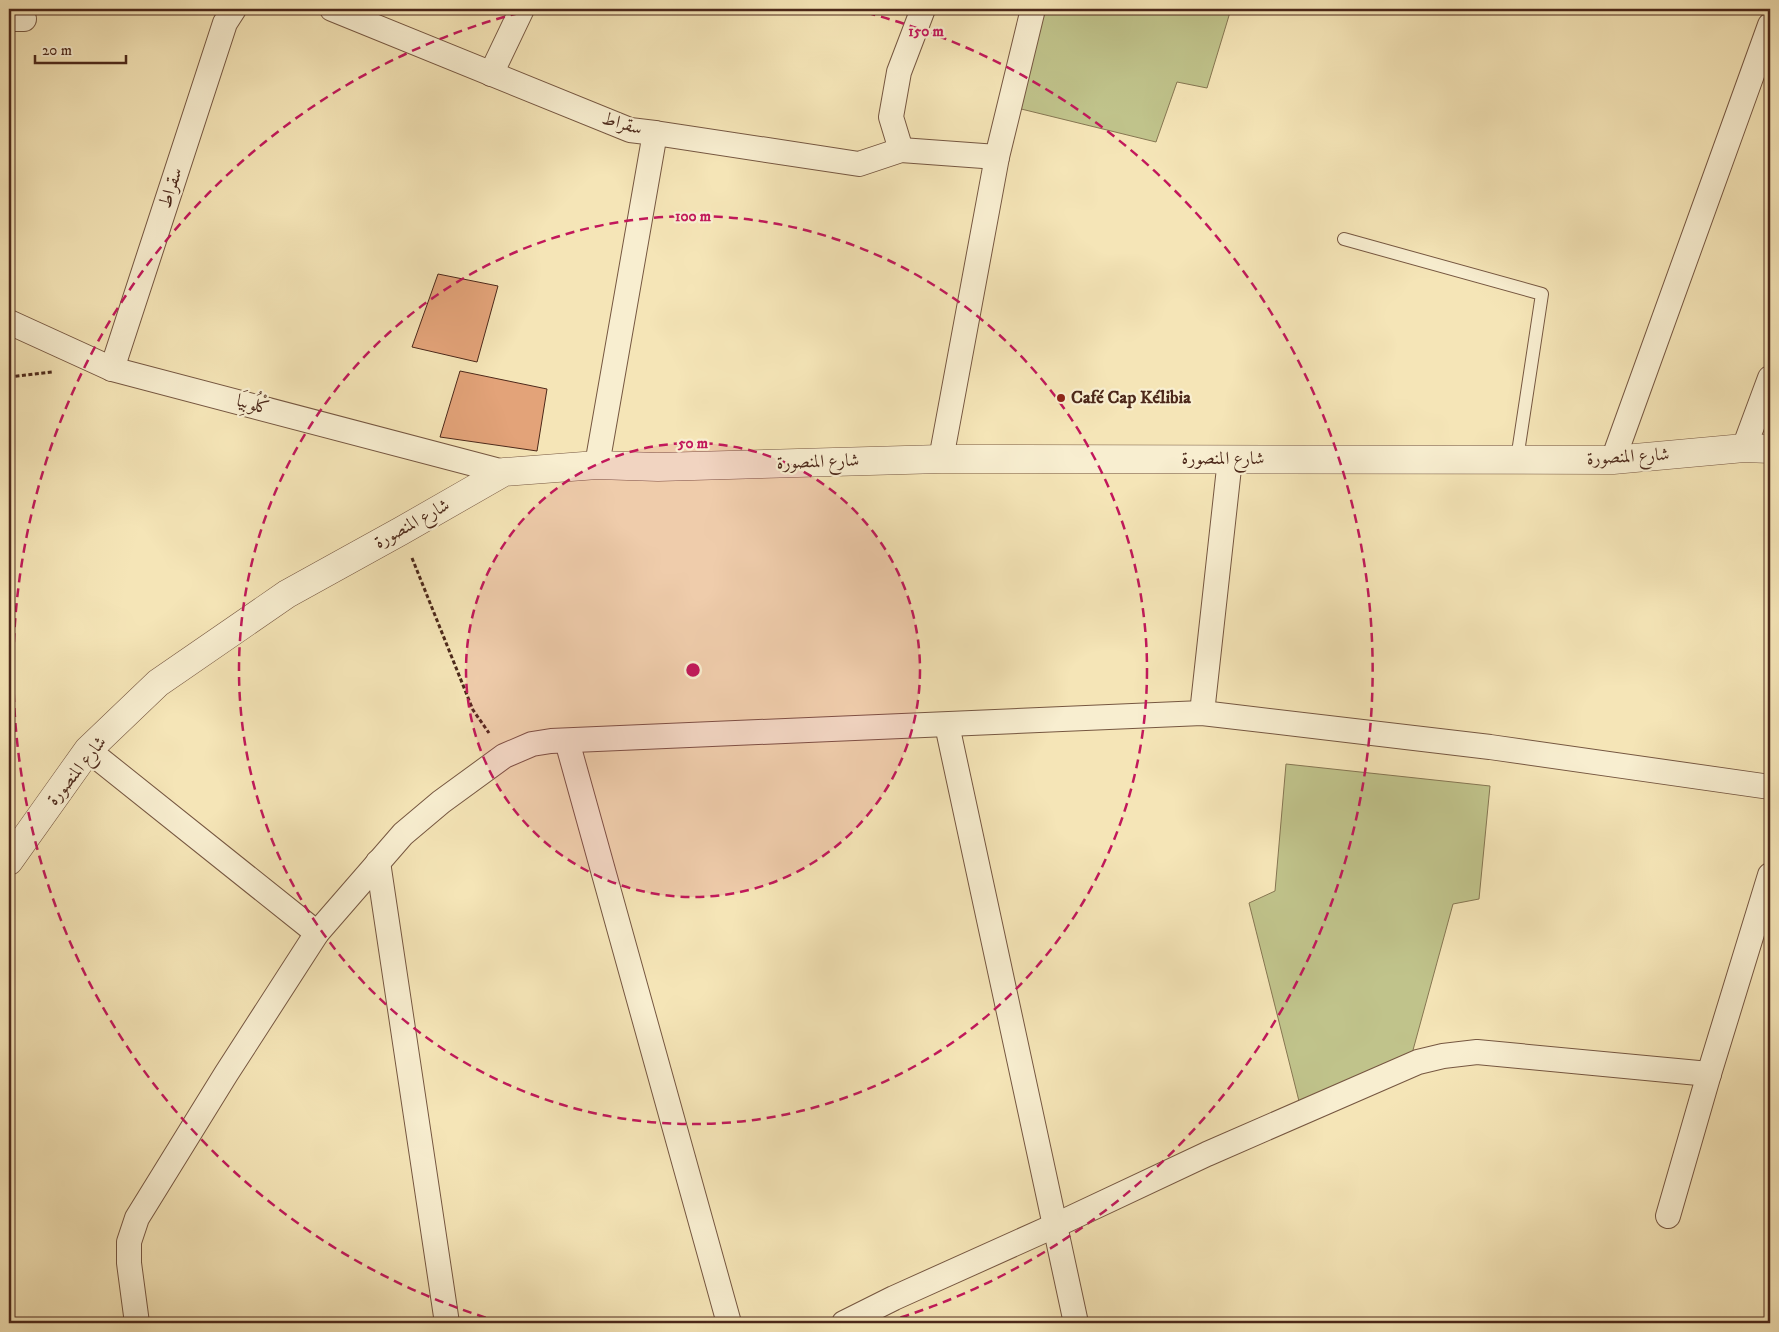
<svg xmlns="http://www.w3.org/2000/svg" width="1779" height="1332" font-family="'IM FELL DW Pica',Amiri,serif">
	<rect width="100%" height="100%" fill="#f5e5b7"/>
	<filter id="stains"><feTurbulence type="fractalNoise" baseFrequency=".004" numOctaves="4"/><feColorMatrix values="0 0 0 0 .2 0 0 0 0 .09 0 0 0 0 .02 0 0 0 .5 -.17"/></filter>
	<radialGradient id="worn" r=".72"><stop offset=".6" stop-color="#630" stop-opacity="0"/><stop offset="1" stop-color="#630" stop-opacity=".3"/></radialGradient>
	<g fill="#c0c38b" stroke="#867652">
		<path d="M1031 9H1231L1207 88 1177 82 1156 142 1013 107Z"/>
		<path d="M1286 764 1490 786 1479 899 1453 904 1410 1061 1302 1113 1249 903 1275 891Z"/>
	</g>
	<g fill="#e3a379" stroke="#4c281a">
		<path d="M438 274 498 286 477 362 412 347Z"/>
		<path d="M460 371 547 389 537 451 440 437Z"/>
	</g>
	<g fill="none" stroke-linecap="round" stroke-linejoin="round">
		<defs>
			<path id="service" d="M1344 239 1542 294 1517 459"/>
			<g id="minor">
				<path d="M332 9 630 130 655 133 597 465"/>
				<path d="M9 19H24"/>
				<path d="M491 74 522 9"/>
				<path d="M655 133 859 164 901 150 997 157"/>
				<path d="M901 150 891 117 899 72 923 9"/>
				<path d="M9 322 112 369 504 472"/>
				<path d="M112 369 225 23 234 9"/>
				<path d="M1744 448 1770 378"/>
				<path d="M941 459 997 157 1033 9"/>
				<path d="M1613 460 1770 25"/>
				<path d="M1202 713 1230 459"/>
				<path d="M947 725 1076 1323"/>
				<path d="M567 741 729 1323"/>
				<path d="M88 750 317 933"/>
				<path d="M378 862 447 1323"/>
				<path d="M1668 1216 1709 1074 1770 875"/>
				<path d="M137 1323 129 1263V1242L137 1218 226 1074 317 933 403 834 441 802 504 756 532 744 551 741 1202 713 1490 747 1770 787"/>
				<path d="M844 1323 894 1298 1054 1226 1207 1154 1418 1062 1443 1056 1477 1052 1709 1074"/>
			</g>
			<path id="tertiary" d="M9 861 88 750 158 683 287 594 401 531 504 472 597 465 658 467 941 459 1613 460 1744 448 1770 449"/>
		</defs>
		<use href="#service" stroke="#765741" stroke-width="14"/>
		<use href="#minor" stroke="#765741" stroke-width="26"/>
		<use href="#tertiary" stroke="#765741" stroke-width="29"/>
		<g stroke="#4c281a" stroke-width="3" stroke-dasharray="4 2.5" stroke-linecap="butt">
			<path d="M9 377 52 372"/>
			<path d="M412 558 473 710 489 733"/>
		</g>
		<use href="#service" stroke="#f8eed0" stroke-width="12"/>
		<use href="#minor" stroke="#f8eed0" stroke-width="24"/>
		<use href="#tertiary" stroke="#f8eed0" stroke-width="28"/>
	</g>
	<circle cx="693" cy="670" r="227" fill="#c2185b" fill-opacity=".12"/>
	<g fill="none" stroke="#c2185b" stroke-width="2.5" stroke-dasharray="9 6">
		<circle cx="693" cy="670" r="227"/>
		<circle cx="693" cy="670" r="454"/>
		<path d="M500 1322A680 680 0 0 1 534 9M852 9A680 680 0 0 1 886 1322"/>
	</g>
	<circle fill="#8f2418" stroke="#f8eed0" stroke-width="2" cx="1061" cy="398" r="5"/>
	<g text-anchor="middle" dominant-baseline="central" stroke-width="4.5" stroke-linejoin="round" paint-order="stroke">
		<g font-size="18" fill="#4c281a" stroke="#f8eed0">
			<text transform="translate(622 124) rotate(17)">سقراط</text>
			<text transform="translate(171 188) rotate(-72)">سقراط</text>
			<text transform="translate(253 405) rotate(15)">كْلُوبِيَا</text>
			<text transform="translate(1628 457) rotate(-3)">شارع المنصورة</text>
			<text x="1223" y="459">شارع المنصورة</text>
			<text transform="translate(818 462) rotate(-2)">شارع المنصورة</text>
			<text transform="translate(412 524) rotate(-29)">شارع المنصورة</text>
			<text transform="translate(77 771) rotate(-51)">شارع المنصورة</text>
		</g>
		<g font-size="18" font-weight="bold" fill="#4c281a" stroke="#f8eed0" text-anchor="start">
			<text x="1071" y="398">Café Cap Kélibia</text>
		</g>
	</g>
	<circle cx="693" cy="670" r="8" fill="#c2185b" stroke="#f8eed0" stroke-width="2.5"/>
	<g font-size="15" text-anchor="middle" font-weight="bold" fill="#c2185b" stroke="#f8eed0" stroke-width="4.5" stroke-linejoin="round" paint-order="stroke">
		<text x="926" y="36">150 m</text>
		<text x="693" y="221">100 m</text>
		<text x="693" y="448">50 m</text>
	</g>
	<rect width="1779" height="1332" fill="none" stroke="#f5e5b7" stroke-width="30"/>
	<rect x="10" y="10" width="1759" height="1312" fill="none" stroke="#4c281a" stroke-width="2.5"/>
	<rect x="15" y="15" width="1749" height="1302" fill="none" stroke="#4c281a"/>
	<path d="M35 55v8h91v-8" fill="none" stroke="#4c281a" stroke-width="2.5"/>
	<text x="42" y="55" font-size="15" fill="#4c281a" stroke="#f8eed0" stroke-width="4" paint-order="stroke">20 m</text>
	<rect width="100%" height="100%" filter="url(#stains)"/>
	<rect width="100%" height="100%" fill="url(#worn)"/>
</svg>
